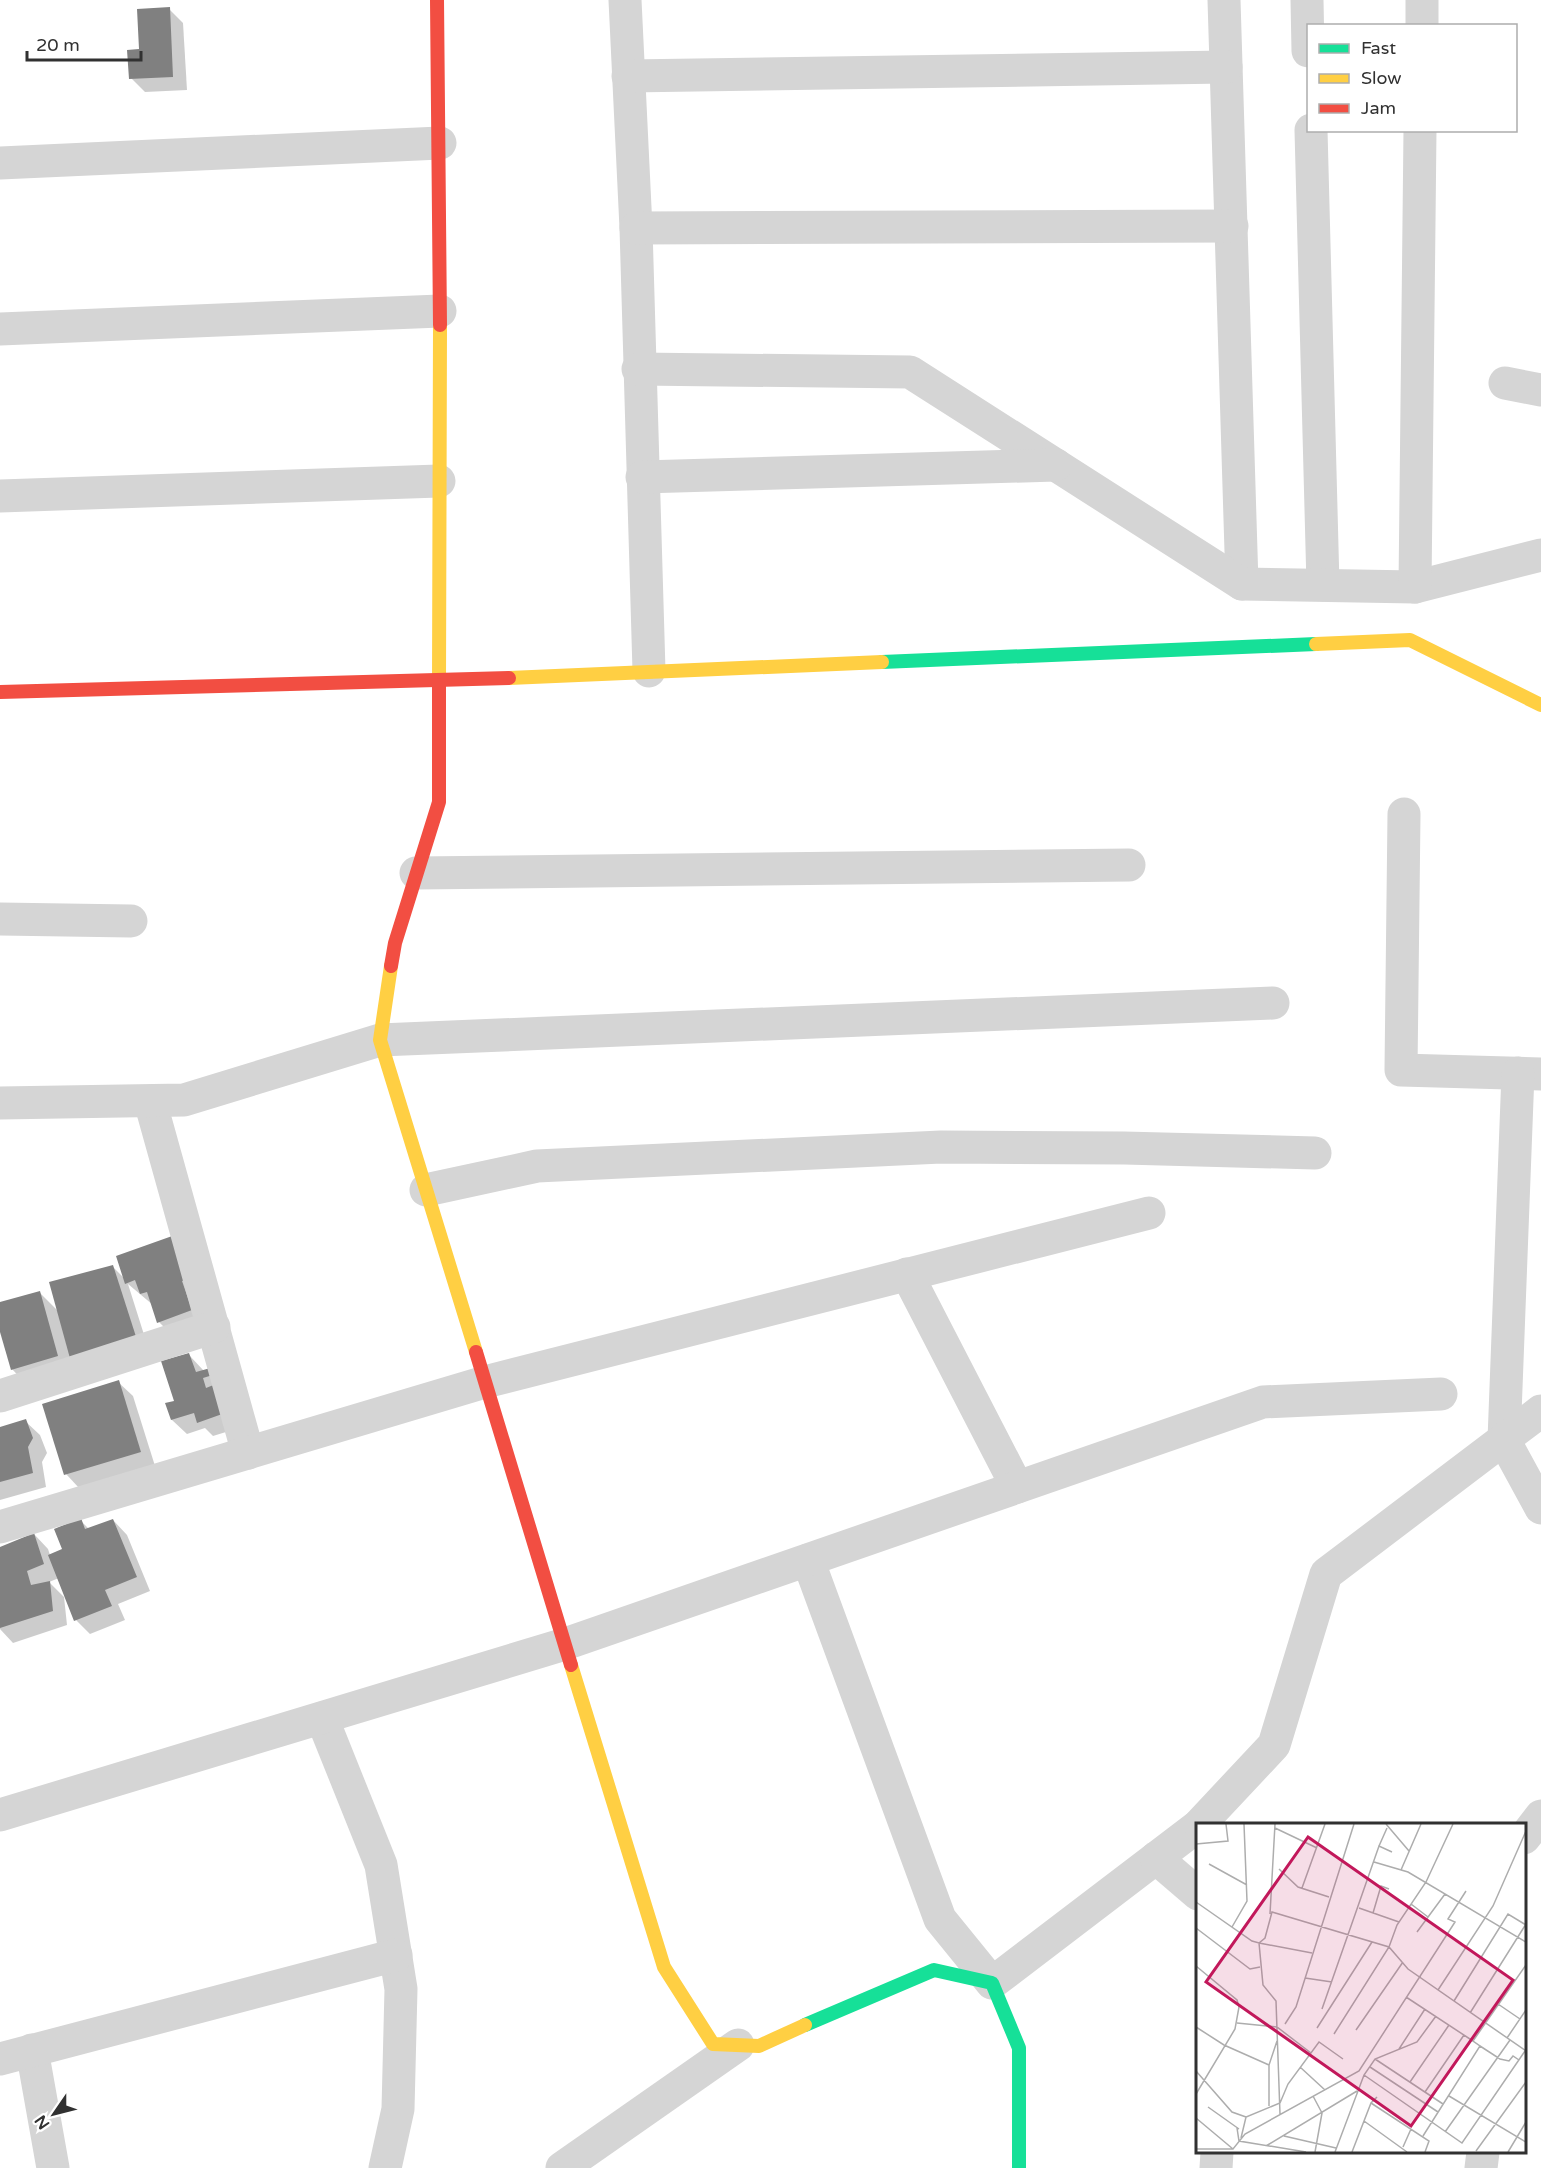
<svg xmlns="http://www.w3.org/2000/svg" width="1541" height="2168" font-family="'Varela Round',sans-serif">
	<rect width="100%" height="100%" fill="#fff"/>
	<g fill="#0003">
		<path d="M169 9 183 23 187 90 145 92 131 78 141 50Z"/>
		<path d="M174 1237 205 1325 173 1336 159 1322 153 1305 128 1284 152 1360 26 1384 12 1369 0 1326V1304L40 1293 58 1311 113 1267 126 1280Z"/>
		<path d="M189 1355 204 1371 213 1369 239 1428 213 1436 205 1428 187 1434 172 1420 167 1404 176 1402Z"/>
		<path d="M118 1382 133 1396 155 1466 80 1489 66 1474Z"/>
		<path d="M25 1421 40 1435 47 1453 42 1462 46 1487 0 1500V1428Z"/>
		<path d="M80 1520 89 1529 113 1520 127 1535 150 1591 118 1604 125 1620 90 1634 76 1620 59 1578 49 1582 64 1597 67 1625 13 1643 0 1629V1549L34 1534 48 1549 50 1555 64 1550Z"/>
	</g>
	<g fill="#808080">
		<path d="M170 7 173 77 129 79 127 50 139 49 137 9Z"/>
		<path d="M175 1235 190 1279 182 1281 192 1310 157 1323 147 1292 140 1294 135 1280 125 1284 116 1256Z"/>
		<path d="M113 1265 139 1346 71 1362 49 1282Z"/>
		<path d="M40 1291 58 1356 11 1370 0 1332V1302Z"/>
		<path d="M189 1353 196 1372 214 1367 216 1374 203 1378 206 1388 216 1384 225 1413 197 1423 194 1413 171 1420 165 1403 174 1401 161 1361Z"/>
		<path d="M119 1380 141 1452 64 1475 42 1404Z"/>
		<path d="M26 1419 33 1438 28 1447 33 1473 0 1482V1427Z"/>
		<path d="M81 1518 85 1529 113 1519 137 1577 105 1590 112 1606 74 1621 48 1555 62 1549 54 1529Z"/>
		<path d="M34 1533 44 1564 27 1571 31 1585 50 1581 53 1611 0 1628V1547Z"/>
	</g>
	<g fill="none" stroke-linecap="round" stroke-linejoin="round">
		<g stroke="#d5d5d5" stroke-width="33">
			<path d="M625 0 636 228 649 671"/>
			<path d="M1224 0 1242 584"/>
			<path d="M1307 0 1308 51"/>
			<path d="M1422 26V0"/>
			<path d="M628 76 1226 67"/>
			<path d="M1311 130 1323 585"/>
			<path d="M0 163 440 143"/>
			<path d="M636 228 1232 226"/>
			<path d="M0 329 440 311"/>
			<path d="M638 369 910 372 1242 584 1415 587 1541 555"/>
			<path d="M1505 383 1541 390"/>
			<path d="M642 477 1056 465"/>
			<path d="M0 496 439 481"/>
			<path d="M1415 587 1420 130"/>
			<path d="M1404 814 1401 1070 1541 1074"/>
			<path d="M416 873 1129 865"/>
			<path d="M0 919 131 921"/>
			<path d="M1518 1073 1504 1440 1541 1508"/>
			<path d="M150 1101 248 1453"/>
			<path d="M0 1103 184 1100 380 1040 1273 1003"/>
			<path d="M426 1190 537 1166 941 1147 1124 1148 1315 1153"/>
			<path d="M907 1274 1017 1487"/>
			<path d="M0 1396 214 1327"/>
			<path d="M0 1527 485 1382 1149 1213"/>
			<path d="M808 1560 940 1919 992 1983 1198 1826"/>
			<path d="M322 1718 381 1865 401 1989 398 2109 385 2168"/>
			<path d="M0 1815 565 1644 1263 1402 1441 1394"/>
			<path d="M1200 1824 1274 1745 1326 1574 1541 1411"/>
			<path d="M1524 1838 1541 1816"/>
			<path d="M1156 1858 1198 1894"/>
			<path d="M32 2050 53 2168"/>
			<path d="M0 2059 396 1955"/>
			<path d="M562 2168 738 2045"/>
			<path d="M1216 2168 1217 2152"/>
			<path d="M1481 2168 1483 2152"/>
		</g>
		<g stroke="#16e098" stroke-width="14">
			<path d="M882 662 1316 644"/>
			<path d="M805 2025 934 1970 992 1983 1019 2048V2168"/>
		</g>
		<g stroke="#ffcf43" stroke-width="14">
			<path d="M1316 644 1410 640 1541 705"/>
			<path d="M509 678 882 662"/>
			<path d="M439 685 440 325"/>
			<path d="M391 966 380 1040 476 1352"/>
			<path d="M571 1665 664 1967 713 2044 759 2046 805 2025"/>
		</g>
		<g stroke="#f24e42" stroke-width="14">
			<path d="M437 0 440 325"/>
			<path d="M0 692 509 678"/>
			<path d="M391 966 395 943 439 802V685"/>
			<path d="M476 1352 571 1665"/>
		</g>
	</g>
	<g transform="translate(1196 1823)">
		<rect width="330" height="330" fill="#fff"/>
		<path fill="none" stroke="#adadad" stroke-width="1.5" d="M190 1 213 28M79 5 121 25M0 21 32 18 30 1M183 23 191 5M178 39 212 49 330 119M13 41 51 62M83 46 102 64 133 74M205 47 225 1M106 65 129 1M0 79 56 118 63 120 69 115 76 89 193 124 212 146 330 228M215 81 232 94M163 85 203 99M177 90 185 63 193 66M74 91 79 1M36 104 51 78 48 1M0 105 54 146 64 144M221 109 249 71M0 143 41 177 43 184 39 206 0 271M109 155 136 159M242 167 297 83 330 8M210 174 277 218M258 178 312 91 330 102M302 181 324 196M126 186 183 23 196 29M274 190 330 101M41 200 81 204 115 230M89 201 100 184 158 1M0 204 28 222 73 242M121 205 176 119M160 207 207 139M138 211 193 124 201 102 230 59 257 1M311 215 330 187M284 223 304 236 313 238 317 233 323 237M203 226 229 186M179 236 247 281M104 244 129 267M174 244 242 289M0 248 36 289 50 294M168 252 266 320 329 228M214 259 253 202M229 269 268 212M117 273 126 290 119 329M253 273 330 319M175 280 233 318 229 329M73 283V242L81 218M12 284 43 306M84 291 80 178 67 162 63 120 116 130M0 295 37 326 49 311 163 248 259 99 252 96 270 68M168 298 211 329M41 305 43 318 110 329M249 309 314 217M88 313 140 325M227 313 284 223 277 218 330 142M45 315 50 294 84 280 92 261 123 219 147 236M70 323 161 268M207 324 215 306M0 326H37M280 328 330 259M139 329 168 252 179 236 221 219 240 193M156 329 175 280 181 274M312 329 330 299"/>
		<path fill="#c2185b" fill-opacity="0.15" stroke="#c2185b" stroke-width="3" d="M112 14 317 157 215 303 10 159Z"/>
		<rect width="330" height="330" fill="none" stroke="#313131" stroke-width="3"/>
	</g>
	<rect x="1307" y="24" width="210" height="108" fill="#ffffff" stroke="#adadad" stroke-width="1.5"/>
	<rect x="1319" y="44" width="30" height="9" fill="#16e098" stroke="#adadad" stroke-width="1.5"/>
	<text x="1361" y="54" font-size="18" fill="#313131">Fast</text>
	<rect x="1319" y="74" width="30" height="9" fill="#ffcf43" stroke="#adadad" stroke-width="1.5"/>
	<text x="1361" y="84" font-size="18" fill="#313131">Slow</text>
	<rect x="1319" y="104" width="30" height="9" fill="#f24e42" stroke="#adadad" stroke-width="1.5"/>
	<text x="1361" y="114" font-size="18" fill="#313131">Jam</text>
	<g transform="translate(54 2114) rotate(235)" stroke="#ffffff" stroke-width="4.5" paint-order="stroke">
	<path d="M0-4.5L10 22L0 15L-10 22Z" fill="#313131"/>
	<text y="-9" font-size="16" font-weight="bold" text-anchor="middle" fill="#313131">N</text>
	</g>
	<path d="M27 51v9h114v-9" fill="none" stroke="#313131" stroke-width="3"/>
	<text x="36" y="51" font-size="18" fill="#313131" stroke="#ffffff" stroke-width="4.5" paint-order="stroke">20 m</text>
</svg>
